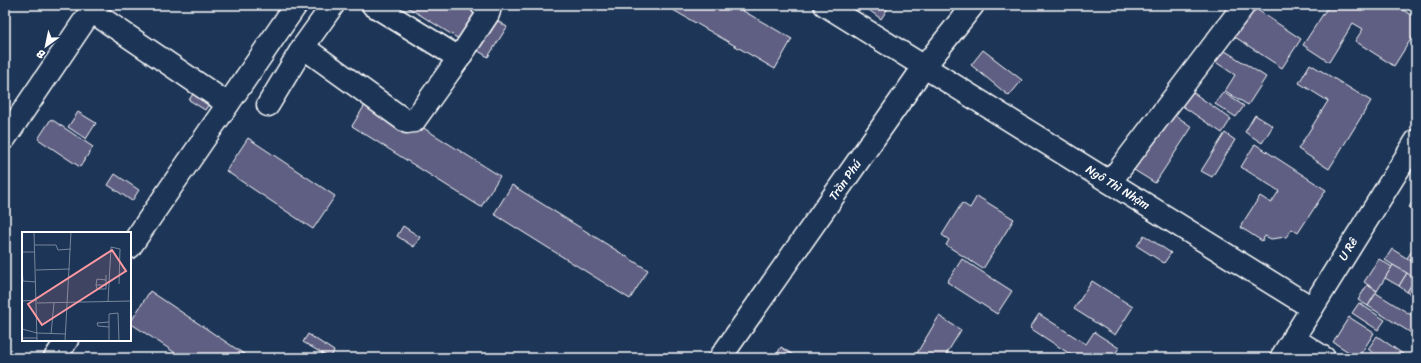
<svg xmlns="http://www.w3.org/2000/svg" width="1421" height="363" font-family="Sriracha,sans-serif">
	<rect width="100%" height="100%" fill="#1d3557"/>
	<filter id="ink" filterUnits="userSpaceOnUse"><feTurbulence type="fractalNoise" baseFrequency=".025" numOctaves="2"/><feDisplacementMap in="SourceGraphic" scale="8" xChannelSelector="R" yChannelSelector="G"/><feConvolveMatrix kernelMatrix="1 2 1 2 8 2 1 2 1" color-interpolation-filters="sRGB"/></filter>
	<g filter="url(#ink)">
		<g fill="#5e5f83" stroke="#fff">
			<path d="M404 5H473L507 27 488 57Z"/>
			<path d="M669 5H733L792 39 775 69 668 7Z"/>
			<path d="M862 5H890L881 19Z"/>
			<path d="M1250 5 1301 39 1282 68 1229 33Z"/>
			<path d="M1329 5H1369L1375 9 1378 5H1395L1416 18V31L1394 66 1355 41 1363 29 1353 23 1329 62 1303 45Z"/>
			<path d="M1403 5H1416V13Z"/>
			<path d="M1219 47 1266 77 1248 105 1225 91 1235 75 1211 59Z"/>
			<path d="M983 50 1022 80 1009 96 971 65Z"/>
			<path d="M1310 64 1371 101 1329 169 1298 149 1328 101 1299 83Z"/>
			<path d="M196 89 212 99 205 110 189 100Z"/>
			<path d="M1188 89 1231 119 1222 133 1178 103Z"/>
			<path d="M1223 92 1244 106 1236 117 1215 104Z"/>
			<path d="M371 95 500 176 481 207 352 126Z"/>
			<path d="M78 112 96 123 86 139 68 127Z"/>
			<path d="M1172 113 1192 127 1155 183 1134 170Z"/>
			<path d="M1255 115 1273 126 1262 143 1245 132Z"/>
			<path d="M51 119 93 147 80 167 38 139Z"/>
			<path d="M1225 133 1235 140 1212 177 1201 171Z"/>
			<path d="M248 138 335 196 313 229 226 171Z"/>
			<path d="M1255 144 1326 190 1298 233 1292 229 1286 237 1271 239 1265 236 1262 241 1240 227 1260 196 1271 203 1279 191 1241 167Z"/>
			<path d="M115 174 139 190 132 201 108 185Z"/>
			<path d="M512 185 648 270 630 299 494 214Z"/>
			<path d="M977 196 1014 219 983 269 946 245 949 240 942 235 962 203 970 208Z"/>
			<path d="M1416 196V211L1409 207Z"/>
			<path d="M403 226 420 237 414 247 397 236Z"/>
			<path d="M1144 235 1171 253 1164 263 1137 246Z"/>
			<path d="M1416 245V264L1407 258Z"/>
			<path d="M1392 249 1416 264V280L1385 260Z"/>
			<path d="M962 259 1012 291 997 314 947 282Z"/>
			<path d="M1379 259 1392 267 1377 291 1364 282Z"/>
			<path d="M1393 265 1407 273 1399 286 1385 278Z"/>
			<path d="M1407 273 1415 279 1407 292 1399 286Z"/>
			<path d="M1415 279 1416 280V297L1407 292Z"/>
			<path d="M1092 281 1133 307 1115 335 1074 309Z"/>
			<path d="M1367 285 1377 291 1368 306 1358 300Z"/>
			<path d="M150 291 250 358H183L130 323Z"/>
			<path d="M1376 293 1416 318V336L1368 306Z"/>
			<path d="M1359 303 1385 320 1378 330 1352 313Z"/>
			<path d="M1039 314 1086 344 1094 332 1119 348 1112 358H1076L1030 328Z"/>
			<path d="M939 316 961 330 944 358H914Z"/>
			<path d="M1349 317 1374 333 1358 358 1333 342Z"/>
			<path d="M308 334 334 351 330 358 303 342Z"/>
			<path d="M1377 336 1403 354 1401 358H1380L1368 349Z"/>
			<path d="M781 347 798 358H775Z"/>
		</g>
		<g fill="none" stroke-linecap="round" stroke-linejoin="round">
			<defs>
				<g id="minor">
					<path d="M825 5 1312 308"/>
					<path d="M91 11 228 104"/>
					<path d="M303 47 407 122 414 121 459 58 373 5"/>
					<path d="M459 58 488 14 489 11 482 5"/>
					<path d="M268 105 303 47 333 5"/>
					<path d="M5 138 95 5"/>
					<path d="M1110 182 1244 5"/>
					<path d="M130 247 296 5"/>
					<path d="M1293 338 1324 358"/>
					<path d="M55 358 67 340"/>
					<path d="M720 358 924 67 973 5"/>
					<path d="M1281 358 1416 141"/>
				</g>
			</defs>
			<use href="#minor" stroke="#fff" stroke-width="25"/>
			<use href="#minor" stroke="#1d3557" stroke-width="22"/>
		</g>
	</g>
	<g text-anchor="middle" dominant-baseline="central" stroke-width="3.5" stroke-linejoin="round" paint-order="stroke">
		<g font-size="12" fill="#fff" stroke="#1d3557">
			<text transform="translate(845 180) rotate(-55)">Trần Phú</text>
			<text transform="translate(1118 187) rotate(32)">Ngô Thì Nhậm</text>
			<text transform="translate(1348 249) rotate(-58)">U Rê</text>
		</g>
	</g>
	<g transform="translate(22 232)">
		<rect width="109" height="109" fill="#1d3557"/>
		<path fill="none" stroke="#77869a" stroke-width="1" d="M12 0 15 109M13 13H34L36 18 49 17M0 24V20H13M0 36 1 49 14 50M14 38 48 37M84 48 75 47 74 53H85M74 53 75 57H84V43M0 69 15 68M86 70 89 15 98 17 97 52M15 71 109 69M87 90 75 91 76 94 87 95M0 97 15 101 44 102M29 102 32 71M1 106H15M43 109 49 0M87 109V82L96 81 97 109"/>
		<path fill="#ff9aa2" fill-opacity="0.15" stroke="#ff9aa2" stroke-width="2" d="M90 18 104 39 20 93 6 72Z"/>
		<rect width="109" height="109" fill="none" stroke="#fff" stroke-width="2"/>
	</g>
	<rect width="1421" height="363" fill="none" stroke="#1d3557" stroke-width="20"/>
	<rect x="10" y="10" width="1401" height="343" fill="none" stroke="#fff" stroke-width="1.5" filter="url(#ink)"/>
	<g transform="translate(46 46) rotate(213)" stroke="#1d3557" stroke-width="3" paint-order="stroke">
	<path d="M0-3L7 15L0 10L-7 15Z" fill="#ffffff"/>
	<text y="-6" font-size="11" font-weight="bold" text-anchor="middle" fill="#ffffff">B</text>
	</g>
</svg>
